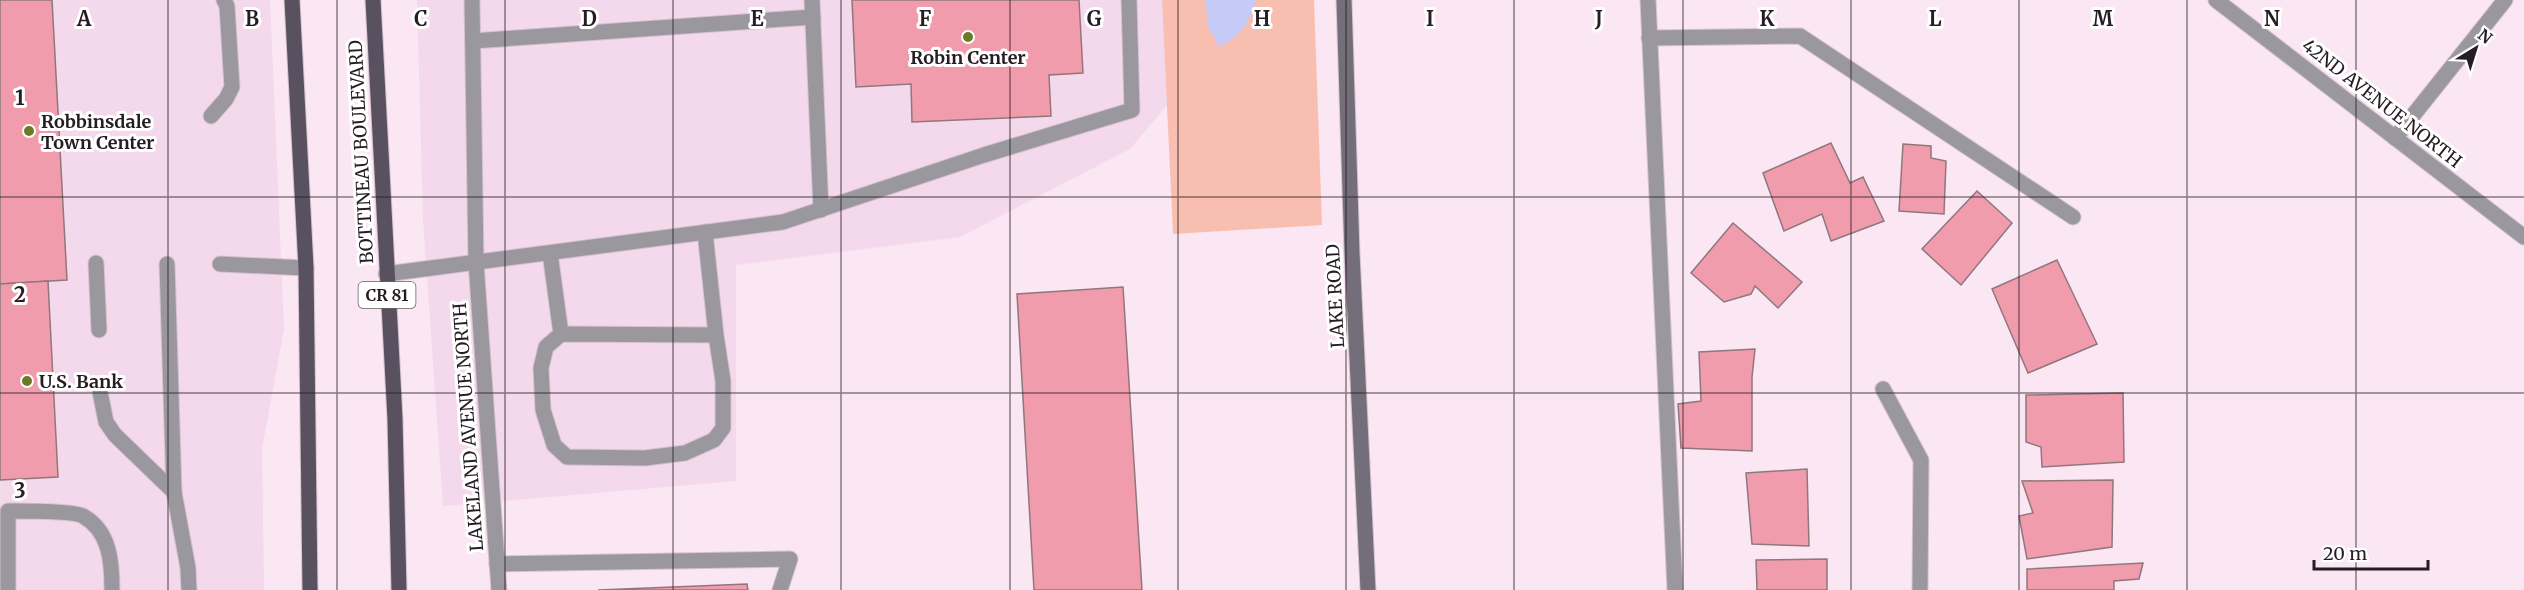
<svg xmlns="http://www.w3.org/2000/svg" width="2524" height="590" font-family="Merriweather,serif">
	<rect width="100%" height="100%" fill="#fbe6f4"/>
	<g fill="#f4d8eb">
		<path d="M0 0H270L284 329 262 449 264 590H0Z"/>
		<path d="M417 0H1162L1167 105 1130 149 960 237 736 265V481L443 506 423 219Z"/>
	</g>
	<path fill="#f8bfb0" d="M1162 0H1314L1322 225 1173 234Z"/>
	<path fill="#c6caf6" d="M1205 0H1256C1251 22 1239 37 1219 47L1208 26Z"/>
	<g fill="#f09cad" stroke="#8f777c" stroke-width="1.5">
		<path d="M0 0H52L67 280 0 284Z"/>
		<path d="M852 0H1079L1083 73 1049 75 1051 116 912 122 911 84 856 87Z"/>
		<path d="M1831 143 1850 183 1863 177 1884 221 1831 241 1822 214 1784 231 1763 173Z"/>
		<path d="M1903 144 1931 146V158L1946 161 1944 214 1899 211Z"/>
		<path d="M1977 191 2012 223 1961 285 1922 249Z"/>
		<path d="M1733 223 1802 282 1778 308 1755 286 1751 294 1724 302 1691 273Z"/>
		<path d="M2057 260 2097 344 2028 373 1992 289Z"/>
		<path d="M48 281 58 477 0 480V284Z"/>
		<path d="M1123 287 1142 590H1034L1017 294Z"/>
		<path d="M1755 349 1752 377V451L1681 448 1678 404 1701 401 1699 352Z"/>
		<path d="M2123 393 2124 462 2042 467 2041 447 2026 442V395Z"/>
		<path d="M1807 469 1809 546 1752 544 1746 473Z"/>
		<path d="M2113 480 2112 547 2027 559 2019 516 2033 513 2022 481Z"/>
		<path d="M1827 559V590H1757L1756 560Z"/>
		<path d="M2143 563 2139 579 2114 581V590H2027V569Z"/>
		<path d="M747 584 748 590H598Z"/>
	</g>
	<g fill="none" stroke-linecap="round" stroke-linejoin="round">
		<defs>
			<g id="lane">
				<path d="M472 0 476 262"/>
				<path d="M812 0 821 210"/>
				<path d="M1648 0 1675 590"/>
				<path d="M1649 38 1800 36 2073 217"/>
				<path d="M473 41 813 17"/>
				<path d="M211 116 226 99 232 87 227 6 224 0"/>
				<path d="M705 232 716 335 723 381V428L714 440 685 453 645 458 567 457 554 445 543 410 541 368 546 347 561 334 716 335"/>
				<path d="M550 253 561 334"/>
				<path d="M96 263 99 330"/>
				<path d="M167 264 174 492 188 568 189 590"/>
				<path d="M220 264 306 268"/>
				<path d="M386 274 783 222 984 155 1132 110 1129 0"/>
				<path d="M100 392 106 422 115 435 174 492"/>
				<path d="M497 564 790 559 780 590"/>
				<path d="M8 590V511C22 511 74 511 83 516 110 531 112 562 112 590"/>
			</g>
			<g id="street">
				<path d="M2216 0 2524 237"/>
				<path d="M2395 138 2505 0"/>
				<path d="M476 262 499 590"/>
				<path d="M1883 389 1921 460 1920 590"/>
			</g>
			<path id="secondary" d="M1344 0 1352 253 1368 590"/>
			<g id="primary">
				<path d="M292 0 306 268 310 590"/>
				<path d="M373 0 395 419 399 590"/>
			</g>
		</defs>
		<use href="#lane" stroke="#d4c2ce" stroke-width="17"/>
		<use href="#street" stroke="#d4c2ce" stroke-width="17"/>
		<use href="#secondary" stroke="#d4c2ce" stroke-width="17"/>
		<use href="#primary" stroke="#d4c2ce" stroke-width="17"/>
		<use href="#lane" stroke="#9b979f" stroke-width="15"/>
		<use href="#street" stroke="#9b979f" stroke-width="15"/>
		<use href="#secondary" stroke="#746e7a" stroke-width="15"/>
		<use href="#primary" stroke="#595160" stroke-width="15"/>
	</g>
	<path fill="none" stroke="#251d22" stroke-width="1.5" stroke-opacity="0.55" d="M168 0V590M337 0V590M505 0V590M673 0V590M841 0V590M1010 0V590M1178 0V590M1346 0V590M1514 0V590M1683 0V590M1851 0V590M2019 0V590M2187 0V590M2356 0V590M0 197H2524M0 393H2524"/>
	<g fill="#6a7a29" stroke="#fff" stroke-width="2">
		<circle cx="968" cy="37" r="6"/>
		<circle cx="29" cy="131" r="6"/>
		<circle cx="27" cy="381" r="6"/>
	</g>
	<g text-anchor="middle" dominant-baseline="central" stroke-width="6" stroke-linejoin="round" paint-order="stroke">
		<rect fill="#fff" stroke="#666164" stroke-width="1.5" x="358.5" y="282" width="57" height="26" rx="4.5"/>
		<g font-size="16" font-weight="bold" fill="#251d22">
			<text x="387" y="295">CR 81</text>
		</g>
		<g font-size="18" font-weight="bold" fill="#251d22" stroke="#fff" text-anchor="start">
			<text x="968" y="57" text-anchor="middle">Robin Center</text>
			<text x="41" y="121">Robbinsdale<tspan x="41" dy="21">Town Center</tspan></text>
			<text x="39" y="381">U.S. Bank</text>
		</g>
		<g font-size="18" fill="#251d22" stroke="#fff">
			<text transform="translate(2382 103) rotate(38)">42ND AVENUE NORTH</text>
			<text transform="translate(361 152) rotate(-93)">BOTTINEAU BOULEVARD</text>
			<text transform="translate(1335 296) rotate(-93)">LAKE ROAD</text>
			<text transform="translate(468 427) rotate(-94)">LAKELAND AVENUE NORTH</text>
		</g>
	</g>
	<g font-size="20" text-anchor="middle" font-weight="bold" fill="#251d22" stroke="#fff" stroke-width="6" stroke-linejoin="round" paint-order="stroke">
		<text x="84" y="26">A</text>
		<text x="252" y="26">B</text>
		<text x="421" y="26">C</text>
		<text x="589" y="26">D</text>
		<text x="757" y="26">E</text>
		<text x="925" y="26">F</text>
		<text x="1094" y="26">G</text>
		<text x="1262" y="26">H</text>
		<text x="1430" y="26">I</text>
		<text x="1599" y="26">J</text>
		<text x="1767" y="26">K</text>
		<text x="1935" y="26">L</text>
		<text x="2103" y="26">M</text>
		<text x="2272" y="26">N</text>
		<text x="20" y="105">1</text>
		<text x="20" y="302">2</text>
		<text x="20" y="498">3</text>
	</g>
	<g transform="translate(2476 48) rotate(38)" stroke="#ffffff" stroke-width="4.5" paint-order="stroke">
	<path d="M0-4.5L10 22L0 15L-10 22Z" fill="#251d22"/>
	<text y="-9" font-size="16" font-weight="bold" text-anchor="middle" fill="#251d22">N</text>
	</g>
	<path d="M2314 560v9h114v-9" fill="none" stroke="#251d22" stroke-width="3"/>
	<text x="2323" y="560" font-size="18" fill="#251d22" stroke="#ffffff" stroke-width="4.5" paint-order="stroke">20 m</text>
</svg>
